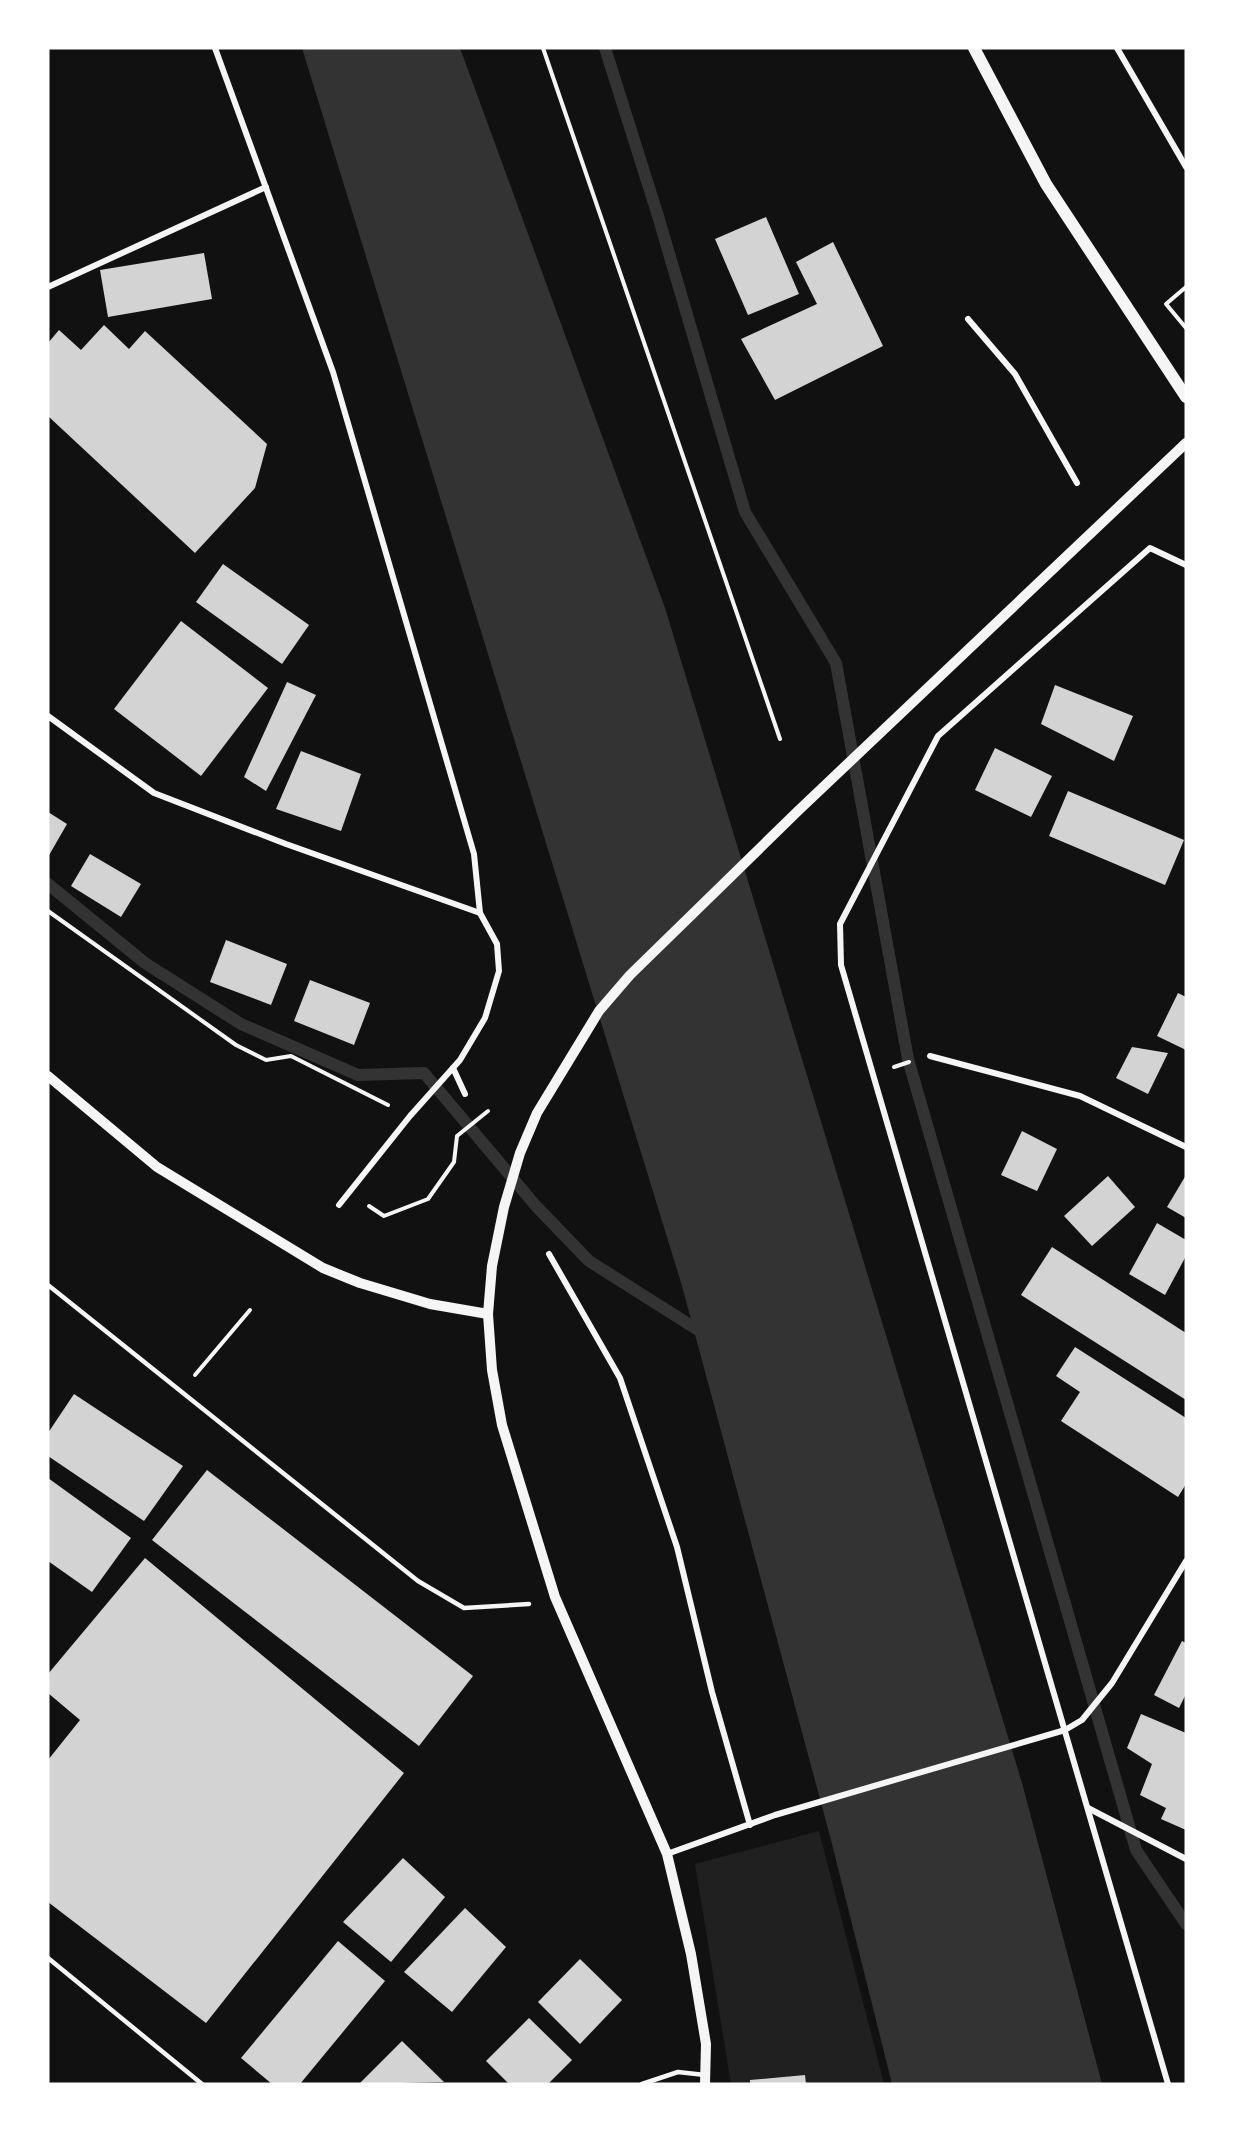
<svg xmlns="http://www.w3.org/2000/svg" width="1234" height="2132" font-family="'Varela Round',sans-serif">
	<rect width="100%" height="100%" fill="#111"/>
	<path fill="#202020" d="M819 1831 884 2084H731L695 1864Z"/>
	<path fill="#333" d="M302 48H460L665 608 1022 1783 1102 2084H892L831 1840 682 1286Z"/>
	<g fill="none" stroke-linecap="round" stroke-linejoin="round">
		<g stroke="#333" stroke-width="12">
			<path d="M605 48 658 216 745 512 836 663 908 1059 1136 1850 1186 1924"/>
			<path d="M48 884 145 963 241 1024 358 1075 424 1073 536 1206 589 1261 706 1335"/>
		</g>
	</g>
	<g fill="#d3d3d3">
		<path d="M766 217 799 294 748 315 715 239Z"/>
		<path d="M833 242 883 346 775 400 741 339 817 304 796 262Z"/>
		<path d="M204 253 212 299 108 317 100 270Z"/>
		<path d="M104 325 129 349 145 331 267 444 255 488 195 553 48 416V343L59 330 81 350Z"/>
		<path d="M223 564 309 625 282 664 196 602Z"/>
		<path d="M181 621 268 688 201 776 114 709Z"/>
		<path d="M287 682 316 695 266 791 244 777Z"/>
		<path d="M1055 685 1133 716 1114 761 1041 724Z"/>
		<path d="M995 748 1052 776 1031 817 975 790Z"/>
		<path d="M301 751 361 774 341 831 276 809Z"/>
		<path d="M1068 791 1184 840 1165 885 1049 836Z"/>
		<path d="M48 812 67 824 48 857Z"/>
		<path d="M90 854 141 884 121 917 71 886Z"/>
		<path d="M226 940 287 964 271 1005 210 982Z"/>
		<path d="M310 980 370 1003 354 1045 294 1021Z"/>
		<path d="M1178 993 1186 997V1050L1157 1036Z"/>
		<path d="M1132 1047 1168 1053 1148 1094 1116 1078Z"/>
		<path d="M1022 1131 1057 1149 1037 1191 1001 1175Z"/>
		<path d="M1186 1175V1218L1167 1207Z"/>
		<path d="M1108 1176 1135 1207 1092 1246 1064 1216Z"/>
		<path d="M1157 1223 1186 1240V1256L1165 1295 1129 1274Z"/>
		<path d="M1052 1247 1186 1333V1400L1021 1295Z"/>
		<path d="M1075 1347 1186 1418V1484L1178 1497 1061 1421 1080 1392 1056 1376Z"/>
		<path d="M74 1394 183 1466 144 1521 48 1456V1433Z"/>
		<path d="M207 1470 473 1676 419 1746 152 1540Z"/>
		<path d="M48 1478 131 1538 92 1592 48 1561Z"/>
		<path d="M145 1558 404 1773 206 2023 48 1902V1760L80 1720 48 1693V1674Z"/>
		<path d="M1182 1641 1186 1643V1694L1179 1708 1154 1695Z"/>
		<path d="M1141 1714 1186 1733V1830L1161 1819 1166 1808 1140 1795 1152 1764 1127 1748Z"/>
		<path d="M403 1858 445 1897 391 1962 343 1922Z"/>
		<path d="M465 1908 506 1947 452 2012 404 1972Z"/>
		<path d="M338 1941 385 1981 300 2084H272L241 2058Z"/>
		<path d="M580 1959 622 2000 580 2044 538 2002Z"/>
		<path d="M529 2018 572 2060 548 2084H509L486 2061Z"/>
		<path d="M402 2041 444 2082 359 2084Z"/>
		<path d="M805 2075 806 2084H750V2080Z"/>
	</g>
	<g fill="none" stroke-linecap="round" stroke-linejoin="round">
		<g stroke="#f5f5f5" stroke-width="4">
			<path d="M543 48 780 739"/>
			<path d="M1186 287 1166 304 1186 328"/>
			<path d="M48 911 236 1045 266 1060 291 1056 388 1105"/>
			<path d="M894 1067 909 1062"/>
			<path d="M369 1206 384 1216 428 1199 454 1162 457 1136 488 1111"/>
			<path d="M195 1375 250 1310"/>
		</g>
		<g stroke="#f5f5f5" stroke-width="4.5">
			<path d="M48 1285 418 1581 464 1608 529 1604"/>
			<path d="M48 1958 202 2084"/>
			<path d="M642 2084 678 2072 705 2075"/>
		</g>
		<g stroke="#f5f5f5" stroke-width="6">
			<path d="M215 48 333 372 474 854 480 913"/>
			<path d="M1117 48 1186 167"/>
			<path d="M48 287 266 187"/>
			<path d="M968 319 1015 374 1077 483"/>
			<path d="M48 716 154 793 286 844 480 913 497 944 499 971 485 1018 460 1060 410 1116 339 1205"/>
			<path d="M930 1056 1080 1096 1186 1147"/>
			<path d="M453 1068 465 1094"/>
			<path d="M549 1254 620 1378 677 1547 712 1692 750 1825"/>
			<path d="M1088 1808 1186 1859"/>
			<path d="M667 1854 775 1815 1065 1730 1082 1720 1112 1683 1186 1561"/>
			<path d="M1168 2084 841 965 840 924 938 736 1150 548 1186 565"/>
		</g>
		<g stroke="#f5f5f5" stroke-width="10">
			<path d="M48 1076 157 1167 323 1268 360 1283 430 1304 488 1314"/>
			<path d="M705 2084 706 2044 691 1954 667 1854 555 1597 502 1425 492 1370 488 1314 492 1266 504 1207 520 1153 537 1113 599 1011 630 975 800 809 1186 443"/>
		</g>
		<path stroke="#f5f5f5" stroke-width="12" d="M974 48 1046 184 1186 397"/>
	</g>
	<rect width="1234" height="2132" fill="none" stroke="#ffffff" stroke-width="99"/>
</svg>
